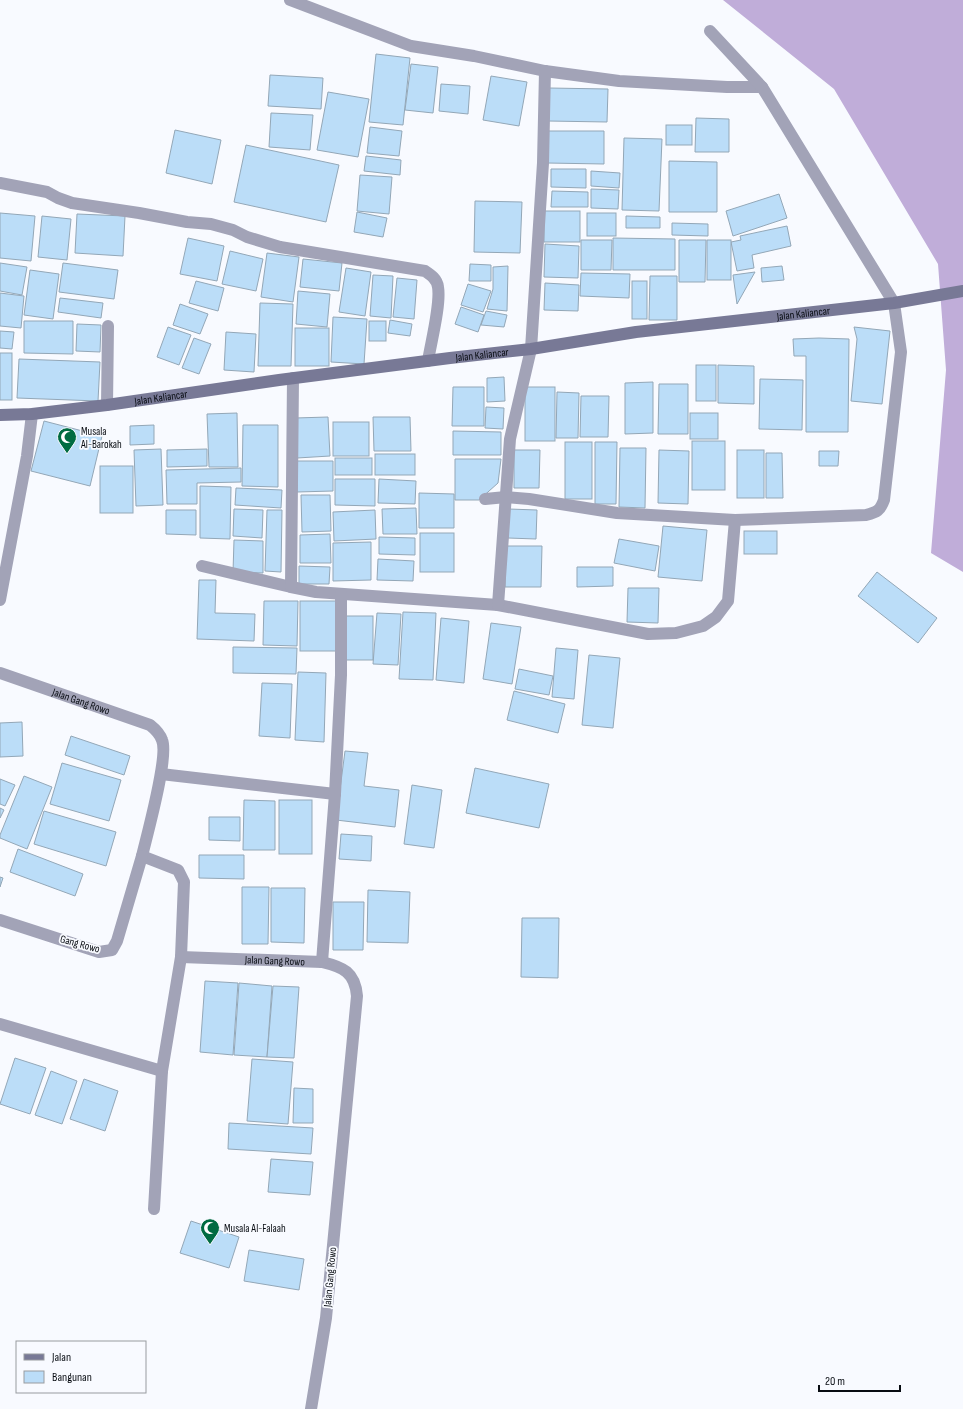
<svg xmlns="http://www.w3.org/2000/svg" width="963" height="1409" font-family="'Sofia Sans Condensed',sans-serif">
	<rect width="100%" height="100%" fill="#f8faff"/>
	<path fill="#c0add9" d="M723 0H963V572L931 553 946 370 938 264 834 89Z"/>
	<g fill="#bbddf8" stroke="#93a7b7">
		<path d="M376 54 410 58 403 125 369 122Z"/>
		<path d="M411 64 438 67 433 113 405 110Z"/>
		<path d="M270 75 323 78 321 109 268 106Z"/>
		<path d="M491 76 527 82 519 126 483 120Z"/>
		<path d="M441 84 470 86 468 114 439 111Z"/>
		<path d="M549 88 608 89 607 122 548 121Z"/>
		<path d="M328 92 369 99 358 157 317 150Z"/>
		<path d="M271 113 313 115 310 150 269 147Z"/>
		<path d="M696 118 729 119V152H695Z"/>
		<rect x="666" y="125" width="26" height="20"/>
		<path d="M370 127 402 131 399 156 367 153Z"/>
		<path d="M175 130 221 140 212 184 166 173Z"/>
		<path d="M547 131H604V164L547 163Z"/>
		<path d="M624 138 662 139 659 211 622 210Z"/>
		<path d="M246 145 339 165 326 222 234 202Z"/>
		<path d="M366 156 401 160 400 175 364 171Z"/>
		<path d="M669 161 717 162V212H669Z"/>
		<path d="M551 169H586V188L551 187Z"/>
		<path d="M591 171 620 173 619 188 591 186Z"/>
		<path d="M360 175 392 177 389 214 357 211Z"/>
		<path d="M591 189 619 190 618 209 591 208Z"/>
		<path d="M552 191 588 192V207H551Z"/>
		<path d="M779 194 787 218 733 236 726 211Z"/>
		<path d="M475 201 522 202 520 253 474 252Z"/>
		<rect x="544" y="211" width="36" height="31"/>
		<path d="M357 212 387 218 383 237 354 232Z"/>
		<path d="M0 213 35 216 31 261 0 258Z"/>
		<rect x="587" y="213" width="29" height="23"/>
		<path d="M77 214 125 216 123 256 75 253Z"/>
		<path d="M42 216 71 219 67 260 38 257Z"/>
		<path d="M626 216 660 217V228H626Z"/>
		<path d="M672 223 708 224V236L672 235Z"/>
		<path d="M787 226 791 246 752 255 754 268 737 271 731 242 741 240 740 236Z"/>
		<path d="M188 238 224 246 217 281 180 274Z"/>
		<path d="M613 238 675 239V270H613Z"/>
		<path d="M581 240H612L611 270H581Z"/>
		<path d="M679 240H706L705 282H679Z"/>
		<rect x="707" y="240" width="24" height="40"/>
		<path d="M545 244 579 246 578 278 544 277Z"/>
		<path d="M230 251 263 259 256 291 222 284Z"/>
		<path d="M267 253 299 257 293 302 261 297Z"/>
		<path d="M303 259 342 263 339 291 300 287Z"/>
		<path d="M0 263 27 267 22 295 0 291Z"/>
		<path d="M63 263 118 270 114 299 59 292Z"/>
		<path d="M470 264 491 265V281H469Z"/>
		<path d="M508 266 507 311 487 309 493 289V267Z"/>
		<path d="M782 266 784 280 762 282 761 268Z"/>
		<path d="M346 268 371 272 365 316 339 312Z"/>
		<path d="M30 270 59 274 53 319 24 315Z"/>
		<path d="M755 272 737 304 733 275Z"/>
		<path d="M581 273 630 274 629 298 580 296Z"/>
		<path d="M373 275 393 276 391 318 370 316Z"/>
		<path d="M650 276H677V320H649Z"/>
		<path d="M397 278 417 280 414 319 393 317Z"/>
		<path d="M196 281 224 288 218 311 189 303Z"/>
		<rect x="632" y="281" width="15" height="38"/>
		<path d="M545 283 579 285 578 311 544 310Z"/>
		<path d="M468 284 491 291 483 312 461 305Z"/>
		<path d="M298 291 330 294 327 327 296 324Z"/>
		<path d="M0 293 24 296 21 328 0 326Z"/>
		<path d="M60 298 103 303 101 318 58 312Z"/>
		<path d="M260 303 293 304 291 366H258Z"/>
		<path d="M180 304 208 314 200 334 173 325Z"/>
		<path d="M461 307 484 315 478 332 455 324Z"/>
		<path d="M486 311 507 315 504 327 481 325Z"/>
		<path d="M333 317 367 319 364 364 331 362Z"/>
		<path d="M390 320 412 324 410 336 388 333Z"/>
		<path d="M24 321H73V354L24 353Z"/>
		<rect x="369" y="321" width="17" height="20"/>
		<path d="M77 324 101 325 100 352 76 351Z"/>
		<path d="M168 327 191 335 179 365 157 357Z"/>
		<path d="M854 327 890 331 882 404 851 401 857 339Z"/>
		<rect x="295" y="328" width="34" height="38"/>
		<path d="M0 331 14 332 12 349 0 348Z"/>
		<path d="M226 332 256 334 254 372 224 370Z"/>
		<path d="M194 338 211 344 199 374 182 368Z"/>
		<path d="M819 338 849 339 848 432H806V356H794L793 339Z"/>
		<rect x="0" y="353" width="12" height="47"/>
		<path d="M19 359 100 362 98 401 17 398Z"/>
		<rect x="696" y="365" width="20" height="36"/>
		<path d="M718 365 754 366V404L718 403Z"/>
		<path d="M504 377 505 401 487 402V378Z"/>
		<path d="M760 379 803 380 802 430 759 429Z"/>
		<path d="M653 382V433L625 434V383Z"/>
		<path d="M659 384H688V434H658Z"/>
		<path d="M453 387H484V426H452Z"/>
		<rect x="525" y="387" width="30" height="54"/>
		<path d="M557 392 579 393 578 438H556Z"/>
		<path d="M581 396H609L608 437H580Z"/>
		<path d="M486 407 504 408 503 429 485 428Z"/>
		<path d="M237 413 238 467H209L207 414Z"/>
		<rect x="690" y="413" width="28" height="26"/>
		<path d="M328 417 330 456 297 458 295 418Z"/>
		<path d="M373 417H410L411 451H374Z"/>
		<path d="M44 421 102 436 90 486 31 471Z"/>
		<rect x="333" y="422" width="36" height="34"/>
		<path d="M154 425V444L130 445V426Z"/>
		<path d="M243 425H278V487L242 486Z"/>
		<path d="M453 431 501 432V455H453Z"/>
		<rect x="692" y="441" width="33" height="49"/>
		<rect x="565" y="442" width="27" height="57"/>
		<path d="M595 442H617L616 504H595Z"/>
		<path d="M620 448H646L645 508 619 507Z"/>
		<path d="M161 449 163 505 136 506 134 450Z"/>
		<path d="M207 449V466L167 467V450Z"/>
		<path d="M514 450H540L539 488H514Z"/>
		<path d="M659 450 689 451 688 504 658 503Z"/>
		<rect x="737" y="450" width="27" height="48"/>
		<path d="M819 451H839L838 466H819Z"/>
		<path d="M766 453H782L783 498H766Z"/>
		<rect x="375" y="454" width="40" height="21"/>
		<rect x="335" y="458" width="37" height="17"/>
		<path d="M455 459H501L498 483 479 500H455Z"/>
		<path d="M297 461H333V491L297 492Z"/>
		<rect x="100" y="466" width="33" height="47"/>
		<path d="M241 468V482L197 483V504H167L166 470Z"/>
		<path d="M335 479H375V506L335 505Z"/>
		<path d="M379 479 416 481 415 504 378 503Z"/>
		<path d="M200 486 231 487 230 539 200 538Z"/>
		<path d="M236 488 282 490 281 508 235 505Z"/>
		<path d="M419 493 454 494V528H419Z"/>
		<path d="M301 495H330L331 531 302 532Z"/>
		<path d="M416 508 417 534H383L382 509Z"/>
		<path d="M234 509 263 510 262 538 233 536Z"/>
		<path d="M509 509 537 510 536 539 508 538Z"/>
		<path d="M166 510H196V535L166 534Z"/>
		<path d="M267 510H282L281 572 265 571Z"/>
		<path d="M375 510 376 539 334 541 333 512Z"/>
		<path d="M663 526 707 530 702 581 658 577Z"/>
		<rect x="744" y="531" width="33" height="23"/>
		<rect x="420" y="533" width="34" height="39"/>
		<path d="M330 534 331 563H300V535Z"/>
		<path d="M379 537 415 538V555L379 554Z"/>
		<path d="M619 539 659 546 655 571 614 563Z"/>
		<path d="M234 540 263 541V573L233 572Z"/>
		<path d="M371 542V580L333 581V543Z"/>
		<path d="M506 546H542L541 587H505Z"/>
		<path d="M378 559 414 561 413 581 377 580Z"/>
		<path d="M299 566 330 567 329 584H299Z"/>
		<path d="M577 567H613V586L577 587Z"/>
		<path d="M877 572 937 618 918 643 858 596Z"/>
		<path d="M199 580H216L215 613 255 614 254 641 197 639Z"/>
		<path d="M628 588H659L658 623 627 622Z"/>
		<path d="M264 601H298L297 646 263 645Z"/>
		<rect x="300" y="601" width="36" height="50"/>
		<path d="M403 612 436 613 433 680 399 679Z"/>
		<path d="M377 613 401 614 398 665 373 664Z"/>
		<rect x="344" y="616" width="29" height="44"/>
		<path d="M441 618 469 621 464 683 436 680Z"/>
		<path d="M491 623 521 627 512 684 483 679Z"/>
		<path d="M233 647 297 648 296 674 233 673Z"/>
		<path d="M556 648 578 650 574 699 552 697Z"/>
		<path d="M589 655 620 658 613 728 582 725Z"/>
		<path d="M519 669 553 676 549 695 515 689Z"/>
		<path d="M298 672 326 673 324 742 295 740Z"/>
		<path d="M262 683 292 684 290 738 259 736Z"/>
		<path d="M514 691 565 704 558 733 507 720Z"/>
		<path d="M22 722 23 756 0 757V723Z"/>
		<path d="M71 736 130 756 124 775 65 755Z"/>
		<path d="M345 751 368 753 364 786 399 790 395 827 336 820Z"/>
		<path d="M62 763 121 780 109 821 50 804Z"/>
		<path d="M475 768 549 784 539 828 466 813Z"/>
		<path d="M24 776 52 787 27 849 0 838V835Z"/>
		<path d="M0 779 15 785 5 806 0 804Z"/>
		<path d="M412 785 442 790 434 848 404 844Z"/>
		<path d="M244 800 275 801V850H243Z"/>
		<rect x="279" y="800" width="33" height="54"/>
		<path d="M0 808 4 810 0 818Z"/>
		<path d="M44 811 116 832 106 866 34 844Z"/>
		<path d="M209 817H240V841L209 840Z"/>
		<path d="M341 834 372 836 371 861 339 859Z"/>
		<path d="M18 849 83 874 75 896 10 872Z"/>
		<path d="M199 855H244V879L199 878Z"/>
		<path d="M0 877 3 878 0 887Z"/>
		<path d="M242 887H269L268 944H242Z"/>
		<path d="M271 888H305L304 943 271 942Z"/>
		<path d="M368 890 410 892 408 943 367 942Z"/>
		<path d="M333 902H364L363 950H333Z"/>
		<path d="M522 918H559L558 978 521 977Z"/>
		<path d="M205 981 238 983 233 1055 200 1052Z"/>
		<path d="M239 983 272 986 267 1057 234 1055Z"/>
		<path d="M273 986 299 987 294 1058 267 1057Z"/>
		<path d="M15 1058 46 1068 30 1114 0 1104Z"/>
		<path d="M252 1059 293 1062 288 1124 247 1121Z"/>
		<path d="M51 1071 77 1081 62 1124 35 1115Z"/>
		<path d="M84 1079 118 1091 105 1131 70 1119Z"/>
		<path d="M294 1088 313 1089V1123H293Z"/>
		<path d="M229 1123 313 1128 311 1154 228 1149Z"/>
		<path d="M271 1159 313 1162 310 1195 268 1192Z"/>
		<path d="M191 1221 239 1237 229 1268 180 1253Z"/>
		<path d="M249 1250 304 1259 299 1290 244 1281Z"/>
	</g>
	<g fill="none" stroke-linecap="round" stroke-linejoin="round">
		<g stroke="#a2a3b7" stroke-width="12">
			<path d="M290 0 411 46 474 56 545 71 619 81 727 87H762"/>
			<path d="M0 183 47 192 58 198 72 203 139 213 187 222 211 224 233 230 247 237 280 247 425 271C431 275 437 279 438 287 441 304 431 342 428 361"/>
			<path d="M107 405 108 326"/>
			<path d="M485 499 506 497 529 499 617 513 735 520 866 515C877 512 880 511 884 500L901 352 894 303 762 87 710 31"/>
			<path d="M202 566 291 587 316 592 498 605 648 634 676 633 703 626 716 617 728 601 735 520"/>
			<path d="M291 587 293 378"/>
			<path d="M0 600 27 456 32 414"/>
			<path d="M498 605 510 439 531 349 543 163 545 71"/>
			<path id="s1" d="M0 673 150 725C155 729 160 734 162 740 169 756 147 835 142 856L178 870 184 882 181 957 162 1071 154 1209"/>
			<path d="M161 774 335 794"/>
			<path d="M0 920 99 952 112 950 117 941 142 856"/>
			<path id="s2" d="M181 957 322 962C343 967 355 972 357 996L326 1318 311 1409"/>
			<path d="M322 962 335 794 341 675V594"/>
			<path d="M0 1024 162 1071"/>
		</g>
		<path stroke="#787996" stroke-width="12" id="s3" d="M0 415 32 414 107 405 279 380 450 358 531 349 636 332 894 303 963 291"/>
	</g>
	<defs>
		<symbol id="mosque-pin" viewBox="-11 -11 22 30"><path d="M0 17L-7.5 6A9.5 9.5 0 1 1 7.5 6Z" fill="#006b41" stroke="#f8faff"/><path d="M3.5-4.9A6 6 0 1 0 3.5 4.9A5 5 0 1 1 3.5-4.9Z" fill="#fff"/></symbol>
	</defs>
	<g fill-rule="evenodd">
		<use href="#mosque-pin" x="56" y="426" width="22" height="30"/>
		<use href="#mosque-pin" x="199" y="1217" width="22" height="30"/>
	</g>
	<g text-anchor="middle" dominant-baseline="central" stroke-width="3.5" stroke-linejoin="round" paint-order="stroke">
		<g font-size="11" fill="#080c12" stroke="#f8faff">
			<text stroke="none"><textPath href="#s3" startOffset="810">Jalan Kaliancar</textPath></text>
			<text stroke="none"><textPath href="#s3" startOffset="486">Jalan Kaliancar</textPath></text>
			<text stroke="none"><textPath href="#s3" startOffset="162">Jalan Kaliancar</textPath></text>
			<text stroke="none"><textPath href="#s1" startOffset="86">Jalan Gang Rowo</textPath></text>
			<text transform="translate(80 944) rotate(15)">Gang Rowo</text>
			<text stroke="none"><textPath href="#s2" startOffset="94">Jalan Gang Rowo</textPath></text>
			<text transform="translate(330 1277) rotate(-85)">Jalan Gang Rowo</text>
		</g>
		<g font-size="11" fill="#080c12" stroke="#f8faff" text-anchor="start">
			<text x="81" y="431">Musala<tspan x="81" dy="13">Al-Barokah</tspan></text>
			<text x="224" y="1228">Musala Al-Falaah</text>
		</g>
	</g>
	<rect x="16" y="1341" width="130" height="52" fill="#f8faff" stroke="#989ba0"/>
	<rect x="24" y="1354" width="20" height="6" fill="#787996" stroke="#989ba0"/>
	<text x="52" y="1361" font-size="12" fill="#080c12">Jalan</text>
	<rect x="24" y="1371" width="20" height="12" fill="#bbddf8" stroke="#989ba0"/>
	<text x="52" y="1381" font-size="12" fill="#080c12">Bangunan</text>
	<path d="M819 1385v6h81v-6" fill="none" stroke="#080c12" stroke-width="2"/>
	<text x="825" y="1385" font-size="12" fill="#080c12" stroke="#f8faff" stroke-width="3" paint-order="stroke">20 m</text>
</svg>
